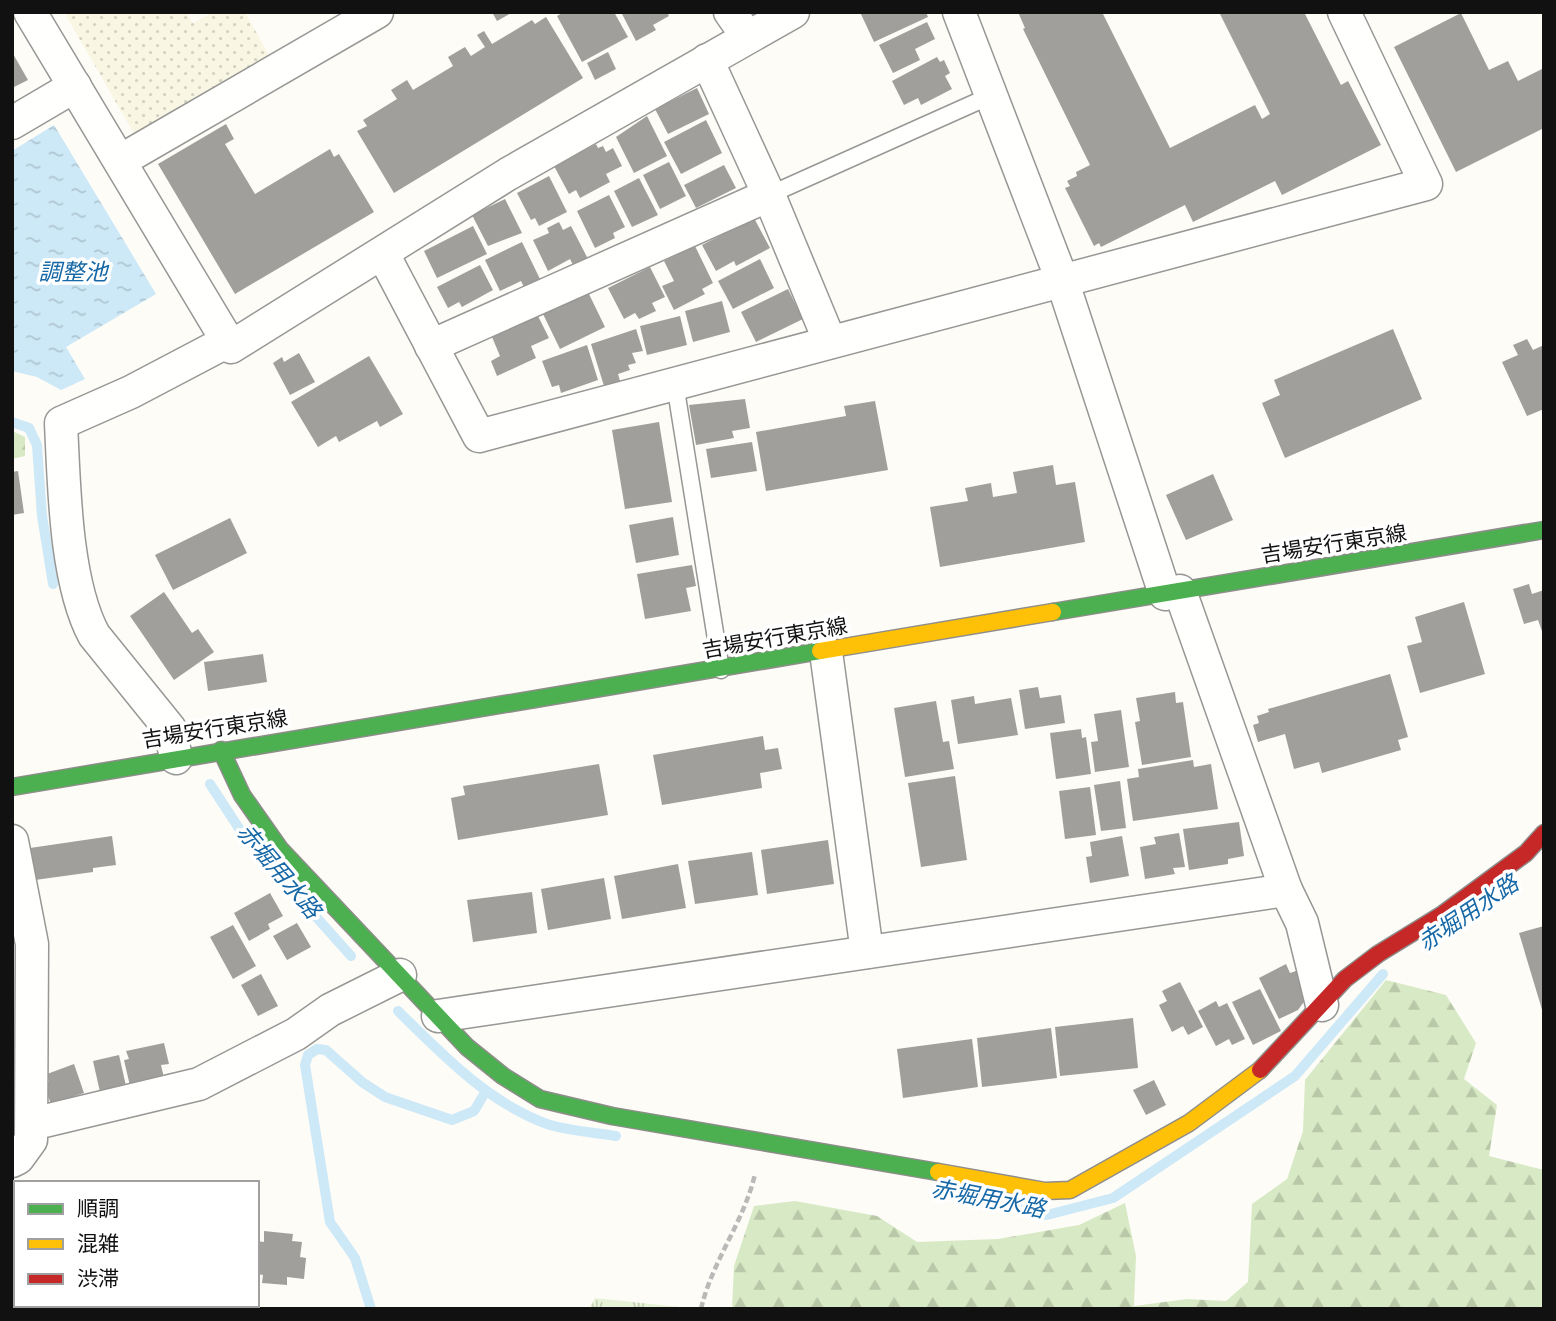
<svg xmlns="http://www.w3.org/2000/svg" width="1556" height="1321" font-family="Spectral,'Noto Sans JP',serif">
	<defs>
		<pattern id="farmland-dots" width="8" height="8" patternUnits="userSpaceOnUse" patternTransform="scale(1.75)"><rect width="8" height="8" fill="#f9f7e4"/><path d="M2 2h.1M6 6h.1" fill="none" stroke="#d4d3c3" stroke-width="1.8" stroke-linecap="round"/></pattern>
		<pattern id="forest-firs" width="22" height="20" patternUnits="userSpaceOnUse" patternTransform="scale(1.75)"><rect width="22" height="20" fill="#d8eac5"/><path d="M5 1l3.5 6h-7zM16 11l3.5 6h-7z" fill="#b8c8a8"/></pattern>
		<pattern id="park-tufts" width="24" height="20" patternUnits="userSpaceOnUse" patternTransform="scale(1.75)"><rect width="24" height="20" fill="#e7f3d7"/><path d="M3 7l-1-3M5 7V3M7 7l1-3M15 17l-1-3M17 17v-4M19 17l1-3" fill="none" stroke="#c5cfb8"/></pattern>
		<pattern id="water-ripples" width="26" height="14" patternUnits="userSpaceOnUse" patternTransform="scale(1.75)"><rect width="26" height="14" fill="#cde8f7"/><path d="M2 4q2-2 4 0t4 0M15 11q2-2 4 0t4 0" fill="none" stroke="#afc6d3"/></pattern>
	</defs>
	<rect width="100%" height="100%" fill="#fdfcf7"/>
	<path fill="url(#farmland-dots)" d="M64 12H186L193 23 213 12H245L271 59 140 136 133 132Z"/>
	<g fill="url(#forest-firs)">
		<path d="M12 431 25 437V456L12 459Z"/>
		<path d="M1386 980 1446 995 1476 1043 1464 1079 1497 1105 1489 1156 1544 1170V1309H732L734 1266 754 1206 795 1201 877 1216 917 1242 998 1239 1079 1225 1125 1203 1136 1256 1134 1306 1187 1299 1226 1301 1248 1282 1252 1204 1287 1179 1303 1131 1305 1080Z"/>
	</g>
	<path fill="url(#park-tufts)" d="M595 1298 698 1309H589Z"/>
	<path fill="url(#water-ripples)" d="M54 125 156 294 66 347 85 379 61 390 37 377 12 371V151Z"/>
	<g fill="none" stroke-linecap="round" stroke-linejoin="round">
		<g stroke="#cde8f7" stroke-width="10">
			<path d="M12 422 29 428 37 445 42 516 53 584"/>
			<path d="M210 784 244 836 351 956"/>
			<path d="M398 1011C442 1054 487 1102 547 1124 568 1131 593 1132 616 1136"/>
			<path d="M954 1194 1047 1215 1113 1198 1295 1076 1383 974"/>
			<path d="M371 1309 355 1258 330 1222 305 1065 308 1055 317 1049 326 1050 362 1082 385 1097 452 1120 474 1111 486 1091"/>
		</g>
	</g>
	<g fill="#a19f9c">
		<path d="M492 12H513L497 21Z"/>
		<path d="M564 12H614L628 37 582 62 557 16Z"/>
		<path d="M621 12H667L669 16 653 25 656 30 636 41Z"/>
		<path d="M860 12H926L928 17 874 42Z"/>
		<path d="M1018 12H1102L1170 148 1255 105 1262 119 1270 114 1219 12H1304L1341 85 1348 81 1381 145 1282 195 1275 181 1193 222 1185 205 1101 247 1099 243 1094 246 1065 188 1070 186 1067 181 1077 176 1076 172 1090 165 1023 29 1025 28Z"/>
		<path d="M1461 13 1489 70 1508 61 1518 81 1544 68V128L1456 172 1394 47Z"/>
		<path d="M546 17 583 78 394 193 357 131 367 126 363 120 397 99 391 90 407 80 413 90 453 66 448 57 465 47 471 56 485 47 477 35 484 31 492 44 532 20 535 24Z"/>
		<path d="M927 22 935 39 915 49 920 60 893 73 879 45Z"/>
		<path d="M12 52 28 80 12 88Z"/>
		<path d="M608 52 616 69 595 80 587 63Z"/>
		<path d="M937 57 940 62 944 60 950 73 945 76 952 89 921 105 918 98 904 105 892 81Z"/>
		<path d="M697 88 709 114 668 134 655 109Z"/>
		<path d="M647 116 667 156 634 173 616 137Z"/>
		<path d="M706 120 722 153 681 174 664 142Z"/>
		<path d="M226 124 234 139 225 144 255 194 330 149 334 157 339 154 374 212 235 294 158 164Z"/>
		<path d="M596 144 598 148 603 146 606 152 613 148 622 166 606 174 610 182 580 198 576 190 569 194 554 166Z"/>
		<path d="M669 162 686 196 660 209 643 175Z"/>
		<path d="M724 165 736 188 696 208 684 185Z"/>
		<path d="M549 176 567 212 539 226 535 218 531 220 517 193Z"/>
		<path d="M639 178 658 215 632 227 614 191Z"/>
		<path d="M609 195 625 227 613 233 615 238 595 248 577 211Z"/>
		<path d="M505 199 522 233 488 246 472 215Z"/>
		<path d="M754 218 770 248 736 266 734 261 716 271 702 245Z"/>
		<path d="M559 222 563 230 571 226 588 259 574 267 570 259 548 271 533 240 549 233 547 228Z"/>
		<path d="M473 226 487 254 437 278 424 251Z"/>
		<path d="M522 242 540 279 524 287 521 281 500 291 485 260Z"/>
		<path d="M695 246 713 283 702 289 705 294 674 310 662 286 674 281 664 261Z"/>
		<path d="M760 259 774 288 733 309 718 281Z"/>
		<path d="M480 265 493 290 462 307 459 302 448 308 437 287Z"/>
		<path d="M650 267 665 297 652 303 656 311 639 319 635 313 624 319 608 288Z"/>
		<path d="M788 289 803 319 756 342 741 312Z"/>
		<path d="M588 292 605 327 560 349 543 314Z"/>
		<path d="M722 301 730 332 693 342 685 311Z"/>
		<path d="M538 316 549 338 531 346 536 358 497 376 491 361 500 356 492 337Z"/>
		<path d="M680 316 687 345 647 355 640 326Z"/>
		<path d="M636 329 643 351 632 353 636 363 628 365 630 370 618 374 620 381 604 386 591 344Z"/>
		<path d="M1393 329 1422 399 1285 458 1262 403 1280 395 1274 380Z"/>
		<path d="M1527 339 1533 350 1544 345V409L1527 416 1502 362 1518 355 1513 345Z"/>
		<path d="M587 345 598 380 561 393 559 385 552 387 542 361Z"/>
		<path d="M299 353 315 382 290 395 273 363 282 357 284 362Z"/>
		<path d="M369 356 403 414 380 427 377 421 339 442 336 436 318 447 291 402Z"/>
		<path d="M745 399 750 428 732 431 734 438 696 445 689 405Z"/>
		<path d="M875 401 888 470 766 491 756 432 846 416 844 406Z"/>
		<path d="M659 422 672 502 625 509 612 430Z"/>
		<path d="M752 442 757 471 711 478 706 449Z"/>
		<path d="M1053 465 1056 485 1075 482 1085 542 940 567 930 507 968 501 965 488 991 483 993 497 1017 493 1013 472Z"/>
		<path d="M18 471 24 513 12 515V472Z"/>
		<path d="M1213 474 1233 520 1186 540 1166 495Z"/>
		<path d="M673 517 679 555 636 563 629 525Z"/>
		<path d="M230 518 247 553 173 590 155 555Z"/>
		<path d="M692 565 696 586 686 588 691 611 645 619 637 574Z"/>
		<path d="M1529 584 1532 594 1544 590V637L1538 620 1524 624 1513 589Z"/>
		<path d="M164 592 192 633 198 629 214 652 174 680 130 616Z"/>
		<path d="M1464 602 1485 674 1420 693 1407 646 1422 642 1415 617Z"/>
		<path d="M263 654 267 682 208 691 204 662Z"/>
		<path d="M1390 674 1408 737 1398 740 1401 750 1322 773 1319 762 1294 769 1285 734 1258 742 1253 725 1259 723 1257 716 1269 712 1268 709Z"/>
		<path d="M1038 687 1040 698 1061 695 1065 723 1025 729 1019 690Z"/>
		<path d="M1175 692 1176 703 1183 702 1191 757 1142 765 1135 722 1140 721 1136 698Z"/>
		<path d="M974 696 975 704 1011 698 1018 735 958 744 951 700Z"/>
		<path d="M936 701 943 742 949 741 954 769 905 777 894 708Z"/>
		<path d="M1121 710 1129 767 1095 772 1091 742 1098 741 1094 714Z"/>
		<path d="M1081 729 1082 738 1086 737 1091 774 1056 779 1050 733Z"/>
		<path d="M763 736 765 750 778 748 782 769 760 773 762 788 662 805 653 755Z"/>
		<path d="M1193 760 1194 767 1211 764 1218 809 1133 821 1127 779 1139 777 1138 769Z"/>
		<path d="M599 764 608 815 458 840 451 798 465 795 463 786Z"/>
		<path d="M955 776 967 860 921 867 908 783Z"/>
		<path d="M1120 781 1126 828 1101 831 1094 785Z"/>
		<path d="M1090 787 1096 835 1065 839 1059 791Z"/>
		<path d="M1239 822 1244 856 1228 859V864L1189 870 1183 829Z"/>
		<path d="M1179 833 1185 867 1173 868 1175 874 1145 879 1140 847 1156 844 1154 837Z"/>
		<path d="M112 836 116 865 93 868V872L35 880 30 848Z"/>
		<path d="M1122 836 1129 876 1090 883 1086 857 1092 856 1090 842Z"/>
		<path d="M828 840 834 884 767 894 761 850Z"/>
		<path d="M752 852 758 895 695 904 688 861Z"/>
		<path d="M678 864 686 908 622 919 614 876Z"/>
		<path d="M604 878 611 919 548 930 541 889Z"/>
		<path d="M532 892 537 933 473 942 467 900Z"/>
		<path d="M270 893 283 916 268 924 270 929 249 941 234 913Z"/>
		<path d="M297 923 311 947 287 960 273 936Z"/>
		<path d="M233 925 256 966 233 979 210 937Z"/>
		<path d="M1544 926V1013H1543L1519 933Z"/>
		<path d="M1286 964 1290 973 1296 971 1308 996 1298 1010 1279 1019 1259 978Z"/>
		<path d="M261 974 278 1006 258 1016 241 985Z"/>
		<path d="M1180 982 1203 1027 1188 1035 1183 1026 1172 1032 1159 1005 1167 1001 1162 991Z"/>
		<path d="M1260 989 1281 1031 1253 1045 1232 1002Z"/>
		<path d="M1216 1001 1219 1007 1227 1003 1245 1039 1232 1045 1229 1039 1216 1046 1198 1011Z"/>
		<path d="M1133 1018 1138 1068 1060 1076 1055 1027Z"/>
		<path d="M1051 1028 1057 1078 982 1087 977 1038Z"/>
		<path d="M972 1039 978 1087 903 1098 897 1049Z"/>
		<path d="M164 1043 169 1064 161 1065 164 1078 130 1086 124 1060 129 1059 126 1051Z"/>
		<path d="M119 1055 126 1086 100 1092 93 1061Z"/>
		<path d="M74 1064 84 1093 51 1104 43 1083 49 1082 47 1074Z"/>
		<path d="M1154 1080 1166 1105 1146 1115 1133 1090Z"/>
		<path d="M16 1191V1218L12 1192Z"/>
		<path d="M264 1231 293 1234 292 1241 302 1242 300 1257 306 1258 304 1279 287 1277V1285L262 1283 263 1275 257 1274V1241L264 1242Z"/>
		<rect x="12" y="1250" width="4" height="31"/>
		<path d="M140 1305H182V1309H141Z"/>
	</g>
	<g fill="none" stroke-linecap="round" stroke-linejoin="round">
		<defs>
			<g id="lane">
				<path d="M769 195 990 96"/>
				<path d="M675 384 721 670"/>
				<path d="M12 1299 16 1298"/>
			</g>
			<g id="street">
				<path d="M30 12 231 347 508 174 793 12"/>
				<path d="M730 12 747 36"/>
				<path d="M959 12 1062 280 1165 594"/>
				<path d="M707 60 769 195 830 342"/>
				<path d="M12 123 75 86"/>
				<path d="M120 161 377 12"/>
				<path d="M383 254 479 436 1426 184 1344 12"/>
				<path d="M431 346 769 195"/>
				<path d="M1180 591 1286 890 1302 923 1322 1005"/>
				<path d="M826 652 867 952"/>
				<path d="M176 758 170 729 94 635C65 581 64 484 61 423L131 392 228 341"/>
				<path d="M12 841 32 944 31 1140 18 1158 12 1161"/>
				<path d="M438 1016 1286 890"/>
				<path d="M32 1124 199 1084 296 1034 330 1010 400 975"/>
			</g>
			<g id="fast">
				<path d="M1053 612 1544 530"/>
				<path d="M221 750 242 795 280 849 467 1047 503 1076 540 1099 612 1116 938 1172"/>
				<path d="M12 787 820 651"/>
			</g>
			<g id="slow">
				<path d="M820 651 1053 612"/>
				<path d="M938 1172 1045 1191 1070 1190 1189 1123 1260 1070"/>
			</g>
			<path id="jam" d="M1260 1070 1345 979 1378 954 1443 914 1526 853 1544 833"/>
		</defs>
		<use href="#lane" stroke="#979795" stroke-width="19"/>
		<use href="#street" stroke="#979795" stroke-width="35"/>
		<use href="#fast" stroke="#8e8d8b" stroke-width="19"/>
		<use href="#slow" stroke="#8e8d8b" stroke-width="19"/>
		<use href="#jam" stroke="#8e8d8b" stroke-width="19"/>
		<path stroke="#b9b9b8" stroke-width="4.5" stroke-dasharray="7 3.5" stroke-linecap="butt" d="M701 1309C712 1261 744 1222 755 1174"/>
		<use href="#lane" stroke="#fffffe" stroke-width="16"/>
		<use href="#street" stroke="#fffffe" stroke-width="32"/>
		<use href="#fast" stroke="#4caf50" stroke-width="16"/>
		<use href="#slow" stroke="#ffc107" stroke-width="16"/>
		<use href="#jam" stroke="#c62828" stroke-width="16"/>
	</g>
	<g text-anchor="middle" dominant-baseline="central" stroke-width="7" stroke-linejoin="round" paint-order="stroke">
		<g font-size="21" fill="#111" stroke="#fff">
			<text transform="translate(1334 545) rotate(-9)">吉場安行東京線</text>
			<text transform="translate(775 639) rotate(-10)">吉場安行東京線</text>
			<text transform="translate(215 730) rotate(-9)">吉場安行東京線</text>
		</g>
		<g font-size="23" font-style="italic" fill="#1768a6" stroke="#fff">
			<text x="73" y="273">調整池</text>
			<text transform="translate(278 872) rotate(50)">赤堀用水路</text>
			<text transform="translate(1469 914) rotate(-34)">赤堀用水路</text>
			<text transform="translate(988 1200) rotate(11)">赤堀用水路</text>
		</g>
	</g>
	<rect width="1556" height="1321" fill="none" stroke="#111111" stroke-width="28"/>
	<rect x="14" y="1181" width="245" height="126" fill="#ffffff" stroke="#a0a0a0" stroke-width="2"/>
	<rect x="28" y="1204" width="35" height="10" fill="#4caf50" stroke="#a0a0a0" stroke-width="2"/>
	<text x="77" y="1216" font-size="21" fill="#111111">順調</text>
	<rect x="28" y="1239" width="35" height="10" fill="#ffc107" stroke="#a0a0a0" stroke-width="2"/>
	<text x="77" y="1251" font-size="21" fill="#111111">混雑</text>
	<rect x="28" y="1274" width="35" height="10" fill="#c62828" stroke="#a0a0a0" stroke-width="2"/>
	<text x="77" y="1286" font-size="21" fill="#111111">渋滞</text>
</svg>
